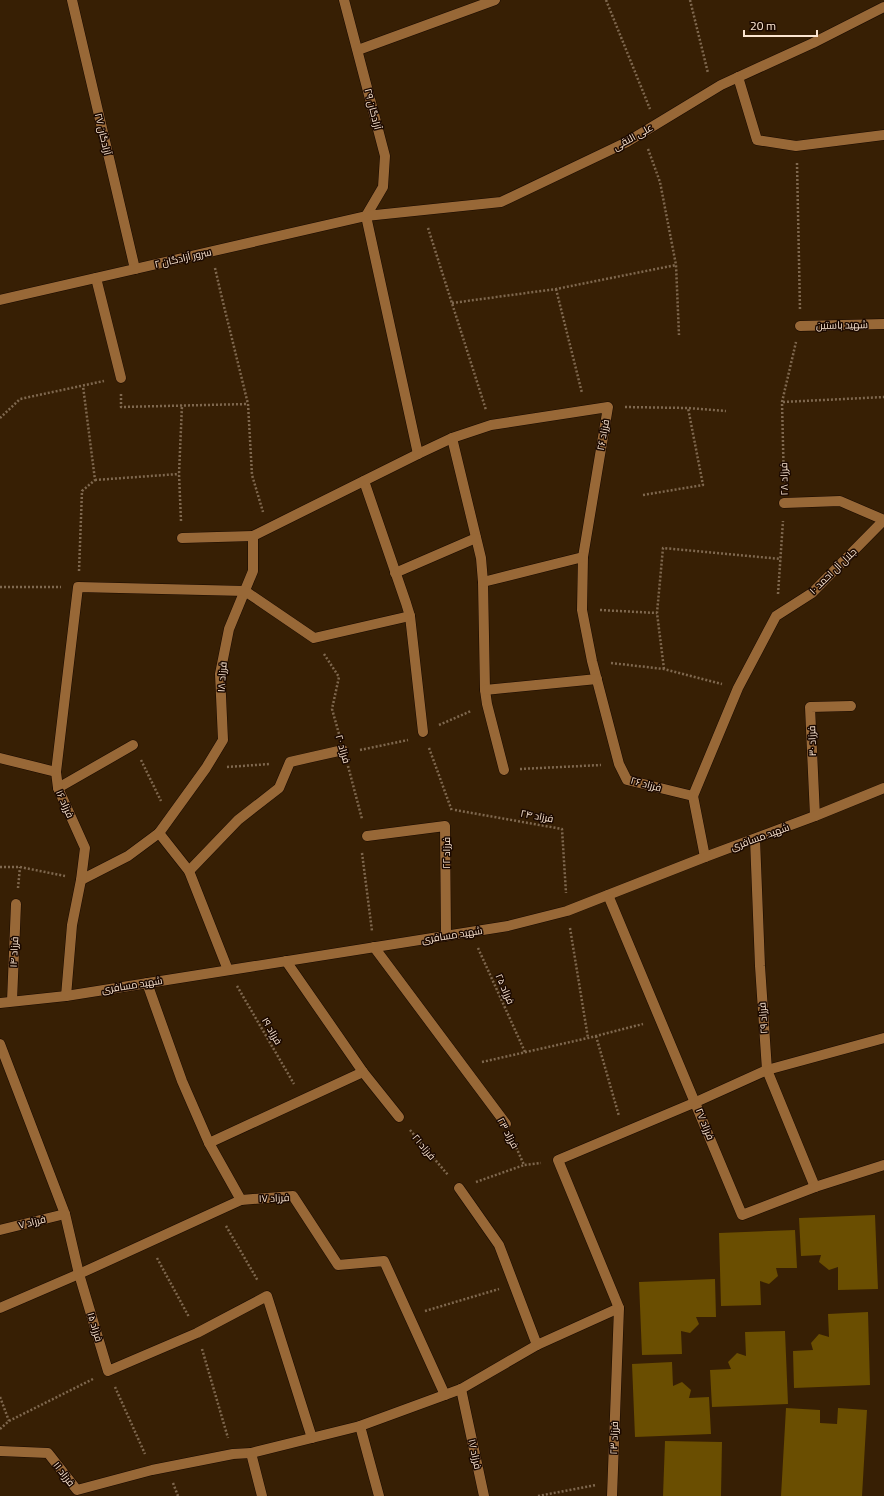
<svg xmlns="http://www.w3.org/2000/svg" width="884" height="1496" font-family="Georgia,Cairo,serif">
	<rect width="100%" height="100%" fill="#371f04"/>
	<g fill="#6a4e01">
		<path d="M875 1215 878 1289 838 1290V1267L829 1270 819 1262 821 1255 801 1256 799 1218Z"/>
		<path d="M795 1230 797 1268H776L778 1276 769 1284 760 1281 761 1305 721 1306 719 1233Z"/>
		<path d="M715 1279 716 1317H696L699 1324 690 1333 681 1331 682 1354 642 1355 639 1282Z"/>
		<path d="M868 1312 870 1385 794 1388 793 1351 813 1350 811 1343 819 1334 829 1337 828 1314Z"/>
		<path d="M785 1331 788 1404 712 1407 710 1370 731 1369 728 1362 737 1353 746 1356 745 1332Z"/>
		<path d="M672 1362 673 1386 682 1382 691 1390 689 1398 709 1397 711 1434 635 1437 632 1364Z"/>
		<path d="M786 1408 820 1410V1423L837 1424 838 1408 867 1410 862 1496H781Z"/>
		<path d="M665 1441 722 1442 721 1496H663Z"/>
	</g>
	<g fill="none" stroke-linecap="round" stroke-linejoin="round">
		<defs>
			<g id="minor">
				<path d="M72 0 135 269"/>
				<path d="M344 0 385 156 383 187 366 216"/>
				<path d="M358 50 495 0"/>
				<path d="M738 77 757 140 796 146 884 135"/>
				<path d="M366 216 418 454 452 438 491 425 608 407 583 557 582 610 592 661 619 764 627 780 693 796"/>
				<path d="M96 278 121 378"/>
				<path d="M0 300 366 216 501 202 627 142 721 85 813 43 884 7"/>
				<path d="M800 326 884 324"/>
				<path d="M452 438 481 558 483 582 485 690 487 704 504 770"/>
				<path d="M784 503 840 501 884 520"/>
				<path d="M182 538 253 536"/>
				<path d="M395 573 476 538"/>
				<path d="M483 582 583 557"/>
				<path d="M410 616 423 732"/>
				<path d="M485 690 597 679"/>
				<path d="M0 758 56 772"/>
				<path d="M58 788 133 745"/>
				<path d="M693 796 738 688 776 616 812 593 884 520"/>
				<path d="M693 796 705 857"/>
				<path d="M815 816 810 707 851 706"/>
				<path d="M367 836 445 826 446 936"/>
				<path d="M755 839 760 966 767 1070 815 1187"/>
				<path d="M189 871 238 820 279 788 290 762 343 750"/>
				<path d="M81 880 128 856 159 833"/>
				<path d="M608 895 742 1215 815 1187 884 1165"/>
				<path d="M374 947 506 1124"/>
				<path d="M286 961 363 1072 399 1117"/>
				<path d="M228 970 189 871 159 833 206 768 223 740 220 674 229 629 253 571V536L418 454"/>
				<path d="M147 983 182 1081 209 1143 241 1200 293 1196 338 1265 384 1261 445 1395"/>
				<path d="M66 996 72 925 81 880 85 848 58 788 56 772 78 587 245 591 314 638 410 616 406 603 364 481"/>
				<path d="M12 1001 16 904"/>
				<path d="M0 1003 66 996 508 926 567 911 705 857 815 816 884 788"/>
				<path d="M0 1044 65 1214 79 1274 108 1371 197 1333 267 1296 312 1438"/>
				<path d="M209 1143 363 1072"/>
				<path d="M459 1188 499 1245 537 1345"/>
				<path d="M0 1230 65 1214"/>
				<path d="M0 1308 79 1274 241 1200"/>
				<path d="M461 1389 484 1496"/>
				<path d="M360 1426 379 1496"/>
				<path d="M0 1451 48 1453 77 1490 152 1470 233 1454 251 1453 262 1496"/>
				<path d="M251 1453 360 1426 461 1389 537 1345 619 1308"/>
				<path d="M612 1496 619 1308 558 1160 696 1102 767 1070 884 1038"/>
			</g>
		</defs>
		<use href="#minor" stroke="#190a00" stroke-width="11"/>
		<g stroke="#7f684f" stroke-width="2.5" stroke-dasharray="2 2" stroke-linecap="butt">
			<path d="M606 0 650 109"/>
			<path d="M690 0 708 73"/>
			<path d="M648 149 660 182 676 265 679 335"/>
			<path d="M797 163 800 310"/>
			<path d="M428 228 486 410"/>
			<path d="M215 268 221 294 248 404 252 475 263 512"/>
			<path d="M556 289 582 393"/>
			<path d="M452 303 556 289 676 265"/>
			<path d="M121 394V407L248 404"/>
			<path d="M783 402 884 397"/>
			<path d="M625 407 688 408 726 411"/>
			<path d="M0 418 20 399 104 381"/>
			<path d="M95 480 179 474"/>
			<path d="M784 486 782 402 796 342"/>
			<path d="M643 495 703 485 688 408"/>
			<path d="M181 521 179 474 182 405"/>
			<path d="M79 571 82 491 95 480 83 386"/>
			<path d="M0 587H61"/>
			<path d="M778 594 783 521"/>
			<path d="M600 610 657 613"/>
			<path d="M324 654 339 677 332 709 339 734"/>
			<path d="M611 663 664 669 722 684"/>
			<path d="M664 669 657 613 663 548 781 559"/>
			<path d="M439 725 471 711"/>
			<path d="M429 748 452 811"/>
			<path d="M360 750 408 740"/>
			<path d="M141 760 161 801"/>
			<path d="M348 766 362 819"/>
			<path d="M227 767 270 764"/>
			<path d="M520 769 601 765"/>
			<path d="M455 810 562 829 566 893"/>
			<path d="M362 853 372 931"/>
			<path d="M0 867H20L65 876"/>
			<path d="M18 888 20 867"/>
			<path d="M570 928 588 1038"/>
			<path d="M478 948 525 1052"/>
			<path d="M237 986 294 1084"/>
			<path d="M596 1036 619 1116"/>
			<path d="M482 1062 588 1038 643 1024"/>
			<path d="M410 1130 448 1175"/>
			<path d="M513 1140 524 1165 541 1163"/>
			<path d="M476 1182 524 1165"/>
			<path d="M226 1226 258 1281"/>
			<path d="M157 1258 189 1317"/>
			<path d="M425 1311 499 1289"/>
			<path d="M202 1349 228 1438"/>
			<path d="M115 1387 145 1454"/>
			<path d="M0 1397 9 1421"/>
			<path d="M0 1429 9 1421 93 1379"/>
			<path d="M173 1483 178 1496"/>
			<path d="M538 1496 596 1485"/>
		</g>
		<use href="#minor" stroke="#986837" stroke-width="10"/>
	</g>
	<g text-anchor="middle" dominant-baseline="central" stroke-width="3" stroke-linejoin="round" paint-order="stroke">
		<g font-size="10" fill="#fbe5d1" stroke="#1b0900">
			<text transform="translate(373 109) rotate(76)">آزادگان ۲۹</text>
			<text transform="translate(103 134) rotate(77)">آزادگان ۲۷</text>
			<text transform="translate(633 137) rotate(-29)">علی النقی</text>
			<text transform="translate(183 258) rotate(-13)">سرور آزادگان ۲</text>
			<text transform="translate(842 325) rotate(-1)">شهید باستین</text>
			<text transform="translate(603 435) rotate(-80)">فرزاد ۲۶</text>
			<text transform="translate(784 479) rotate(-91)">فرزاد ۲۸</text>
			<text transform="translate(833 571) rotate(-44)">جلال آل احمد ۱۰</text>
			<text transform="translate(222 677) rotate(-86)">فرزاد ۱۸</text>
			<text transform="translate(812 741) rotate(-92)">فرزاد ۳۰</text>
			<text transform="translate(343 749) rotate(74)">فرزاد ۲۰</text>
			<text transform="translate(646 784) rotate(15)">فرزاد ۲۶</text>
			<text transform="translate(65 804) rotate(66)">فرزاد ۱۶</text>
			<text transform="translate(537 816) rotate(10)">فرزاد ۲۴</text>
			<text transform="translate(760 837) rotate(-20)">شهید مسافری</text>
			<text transform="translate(446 853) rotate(-90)">فرزاد ۲۲</text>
			<text transform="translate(452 935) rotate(-9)">شهید مسافری</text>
			<text transform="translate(14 952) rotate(-87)">فرزاد ۱۴</text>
			<text transform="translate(132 985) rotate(-9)">شهید مسافری</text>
			<text transform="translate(505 989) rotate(66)">فرزاد ۲۵</text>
			<text transform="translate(763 1018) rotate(-94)">فرزاد ۲۹</text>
			<text transform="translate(272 1031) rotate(60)">فرزاد ۱۹</text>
			<text transform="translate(705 1124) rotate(68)">فرزاد ۲۷</text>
			<text transform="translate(508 1133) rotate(62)">فرزاد ۲۳</text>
			<text transform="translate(424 1147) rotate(50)">فرزاد ۲۱</text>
			<text transform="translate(274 1198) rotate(-2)">فرزاد ۱۷</text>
			<text transform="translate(32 1222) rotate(-14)">فرزاد ۷</text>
			<text transform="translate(95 1327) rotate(73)">فرزاد ۱۵</text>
			<text transform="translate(614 1438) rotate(-88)">فرزاد ۲۳</text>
			<text transform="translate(475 1454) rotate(78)">فرزاد ۱۷</text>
			<text transform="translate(64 1474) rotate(52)">فرزاد ۱۱</text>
		</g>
	</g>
	<path d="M744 30v6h73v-6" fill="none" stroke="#fbe5d1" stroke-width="2"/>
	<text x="750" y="30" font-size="12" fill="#fbe5d1" stroke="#1b0900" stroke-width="3" paint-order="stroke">20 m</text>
</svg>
